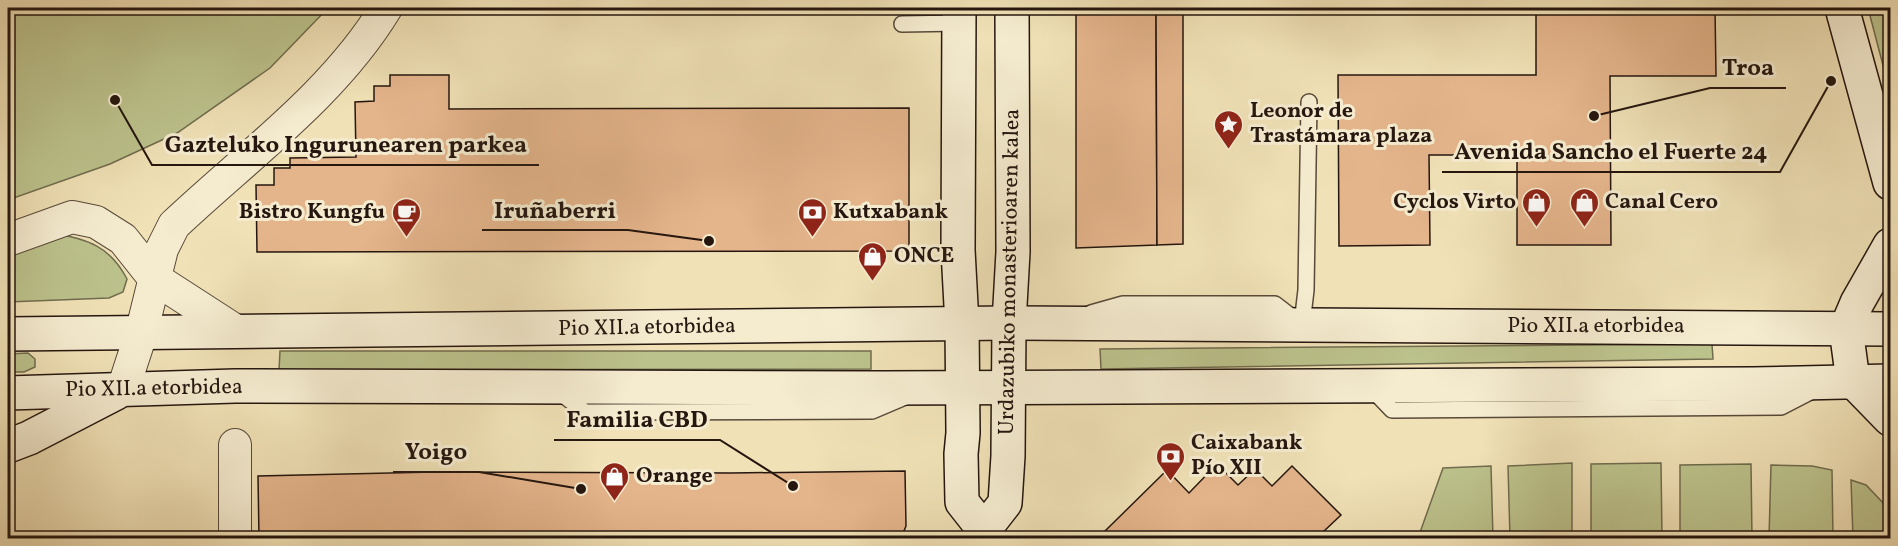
<svg xmlns="http://www.w3.org/2000/svg" width="1898" height="546" font-family="Vollkorn,serif">
	<rect width="100%" height="100%" fill="#f0e1b6"/>
	<filter id="stains"><feTurbulence type="fractalNoise" baseFrequency=".00333" numOctaves="4"/><feColorMatrix values="0 0 0 0 .2 0 0 0 0 .09 0 0 0 0 .02 0 0 0 .5 -.17"/></filter>
	<radialGradient id="worn" r=".72"><stop offset=".6" stop-color="#630" stop-opacity="0"/><stop offset="1" stop-color="#630" stop-opacity=".3"/></radialGradient>
	<g fill="#bcc28c" stroke="#706c4e" stroke-width="1.5">
		<path d="M8 8H328L270 68 177 133 110 164 8 200Z"/>
		<path d="M1868 8H1882L1890 38V92Z"/>
		<path d="M53 233C87 239 110 246 127 279L123 292 109 298 8 302V251Z"/>
		<path d="M1712 344 1713 359 1101 369 1100 349Z"/>
		<path d="M280 351H871V369L279 370Z"/>
		<path d="M28 353 35 359V367L24 372H8V354Z"/>
		<path d="M1572 463V538H1510L1508 466Z"/>
		<path d="M1661 463 1662 538H1591V464Z"/>
		<path d="M1751 464 1752 538H1680V465Z"/>
		<path d="M1771 465 1812 466 1832 470 1833 538H1769Z"/>
		<path d="M1491 466 1493 538H1418L1443 468Z"/>
		<path d="M1851 480 1866 485 1885 505 1890 517V538H1853Z"/>
	</g>
	<g fill="#e4b48b" stroke="#25160f" stroke-width="1.5">
		<path d="M1076 8H1156L1157 245 1076 248Z"/>
		<path d="M1156 8H1183V244L1157 245Z"/>
		<path d="M1536 8H1715L1716 76H1610L1611 245H1517V155H1429L1430 245 1339 246 1338 75H1536Z"/>
		<path d="M390 75H449V109L909 108V251L257 252 256 185H274V168H290V158L356 157 355 102 374 101V86H390Z"/>
		<path d="M1217 464 1238 485 1255 469 1272 486 1292 466 1341 515 1322 533 1327 538H1112L1105 531 1167 470 1189 493Z"/>
		<path d="M905 471 906 526 901 538H259L258 476 434 472 731 473Z"/>
	</g>
	<g fill="none" stroke-linecap="round" stroke-linejoin="round">
		<defs>
			<g id="lane">
				<path d="M902 24 959 23"/>
				<path d="M1091 313 1123 304H1275L1297 321"/>
				<path d="M1302 324 1306 290 1309 102"/>
				<path d="M1370 387 1392 410 1781 407 1812 391"/>
				<path d="M558 391 585 412 872 411 905 397"/>
			</g>
			<g id="street">
				<path d="M8 240 72 217 96 222 123 239 154 278 236 331"/>
				<path d="M123 389 141 334 162 249 174 225C247 156 334 94 386 8"/>
				<path d="M235 445V538"/>
			</g>
			<g id="secondary">
				<path d="M959 8 958 250 962 324 963 433 961 454 962 502 984 530"/>
				<path d="M1842 8 1890 183"/>
				<path d="M1890 245 1857 303 1846 329 1853 381 1890 419"/>
				<path d="M8 334 1009 323 1890 329"/>
				<path d="M8 393 235 386 883 388 1753 384 1890 381"/>
				<path d="M8 446 29 438 116 393"/>
				<path d="M983 538 984 530 1005 503 1008 456 1009 323 1013 252 1012 8"/>
			</g>
		</defs>
		<use href="#lane" stroke="#584939" stroke-width="18"/>
		<use href="#street" stroke="#584939" stroke-width="34"/>
		<use href="#secondary" stroke="#25160f" stroke-width="36"/>
		<use href="#lane" stroke="#f5ecd0" stroke-width="15"/>
		<use href="#street" stroke="#f5ecd0" stroke-width="32"/>
		<use href="#secondary" stroke="#f5ecd0" stroke-width="33"/>
	</g>
	<defs>
		<symbol id="sight-pin" viewBox="-11 -11 22 30"><path d="M0 17L-7.5 6A9.5 9.5 0 1 1 7.5 6Z" fill="#8f2418" stroke="#f5ecd0"/><path d="M0-6L1.8-2.2L6-1.7L2.9 1.2L3.7 5.4L0 3.3L-3.7 5.4L-2.9 1.2L-6-1.7L-1.8-2.2Z" fill="#fff"/></symbol>
		<symbol id="shop-pin" viewBox="-11 -11 22 30"><path d="M0 17L-7.5 6A9.5 9.5 0 1 1 7.5 6Z" fill="#8f2418" stroke="#f5ecd0"/><path d="M-5-2.5h2.3a2.7 3.5 0 0 1 5.4 0H5L5.5 6h-11ZM-1.5-2.5h3a1.5 2.3 0 0 0-3 0Z" fill="#fff"/></symbol>
		<symbol id="cafe-pin" viewBox="-11 -11 22 30"><path d="M0 17L-7.5 6A9.5 9.5 0 1 1 7.5 6Z" fill="#8f2418" stroke="#f5ecd0"/><path d="M-5.5-4.5H6V0H3Q3 3.5 0 3.5H-2.5Q-5.5 3.5-5.5 0ZM3-3.2v2h1.7v-2ZM-6 4.5H4V6H-6Z" fill="#fff"/></symbol>
		<symbol id="bank-pin" viewBox="-11 -11 22 30"><path d="M0 17L-7.5 6A9.5 9.5 0 1 1 7.5 6Z" fill="#8f2418" stroke="#f5ecd0"/><path d="M-6-4H6V4H-6ZM0-2.3a2.3 2.3 0 1 0 0 4.6a2.3 2.3 0 1 0 0-4.6Z" fill="#fff"/></symbol>
	</defs>
	<g fill-rule="evenodd">
		<use href="#sight-pin" x="1212" y="108" width="33" height="45"/>
		<use href="#shop-pin" x="1520" y="186" width="33" height="45"/>
		<use href="#shop-pin" x="1568" y="186" width="33" height="45"/>
		<use href="#cafe-pin" x="390" y="196" width="33" height="45"/>
		<use href="#bank-pin" x="796" y="196" width="33" height="45"/>
		<use href="#shop-pin" x="856" y="240" width="33" height="45"/>
		<use href="#bank-pin" x="1154" y="440" width="33" height="45"/>
		<use href="#shop-pin" x="598" y="460" width="33" height="45"/>
	</g>
	<g text-anchor="middle" dominant-baseline="central" stroke-width="6" stroke-linejoin="round" paint-order="stroke">
		<g font-size="22" font-weight="bold" fill="#25160f" stroke="#f5ecd0" text-anchor="start">
			<text x="1250" y="111">Leonor de<tspan x="1250" dy="25">Trastámara plaza</tspan></text>
			<text x="1516" y="202" text-anchor="end">Cyclos Virto</text>
			<text x="1605" y="202">Canal Cero</text>
			<text x="385" y="212" text-anchor="end">Bistro Kungfu</text>
			<text x="833" y="212">Kutxabank</text>
			<text x="894" y="256">ONCE</text>
			<text x="1191" y="443">Caixabank<tspan x="1191" dy="25">Pío XII</tspan></text>
			<text x="636" y="476">Orange</text>
		</g>
		<g font-size="22" fill="#25160f" stroke="#f5ecd0">
			<text transform="translate(1010 272) rotate(-89)">Urdazubiko monasterioaren kalea</text>
			<text x="1596" y="326">Pio XII.a etorbidea</text>
			<text transform="translate(647 328) rotate(-1)">Pio XII.a etorbidea</text>
			<text transform="translate(154 389) rotate(-1)">Pio XII.a etorbidea</text>
		</g>
	</g>
	<path fill="none" stroke="#25160f" stroke-width="2" d="M1594 116L1710 88H1786M115 100L152 165H539M1831 81L1780 172H1442M709 241L628 230H482M793 486L720 440H554M581 489L479 472H393"/>
	<g fill="#25160f" stroke="#f5ecd0" stroke-width="2">
		<circle cx="1594" cy="116" r="6"/>
		<circle cx="115" cy="100" r="6"/>
		<circle cx="1831" cy="81" r="6"/>
		<circle cx="709" cy="241" r="6"/>
		<circle cx="793" cy="486" r="6"/>
		<circle cx="581" cy="489" r="6"/>
	</g>
	<g font-size="24" text-anchor="middle" font-weight="bold" fill="#25160f" stroke="#f5ecd0" stroke-width="6" stroke-linejoin="round" paint-order="stroke">
		<text x="1748" y="75">Troa</text>
		<text x="346" y="152">Gazteluko Ingurunearen parkea</text>
		<text x="1611" y="159">Avenida Sancho el Fuerte 24</text>
		<text x="555" y="218">Iruñaberri</text>
		<text x="637" y="427">Familia CBD</text>
		<text x="436" y="459">Yoigo</text>
	</g>
	<rect width="1898" height="546" fill="none" stroke="#f0e1b6" stroke-width="30"/>
	<rect x="9" y="9" width="1880" height="528" fill="none" stroke="#25160f" stroke-width="3"/>
	<rect x="15" y="15" width="1868" height="516" fill="none" stroke="#25160f" stroke-width="1.5"/>
	<rect width="100%" height="100%" filter="url(#stains)"/>
	<rect width="100%" height="100%" fill="url(#worn)"/>
</svg>
